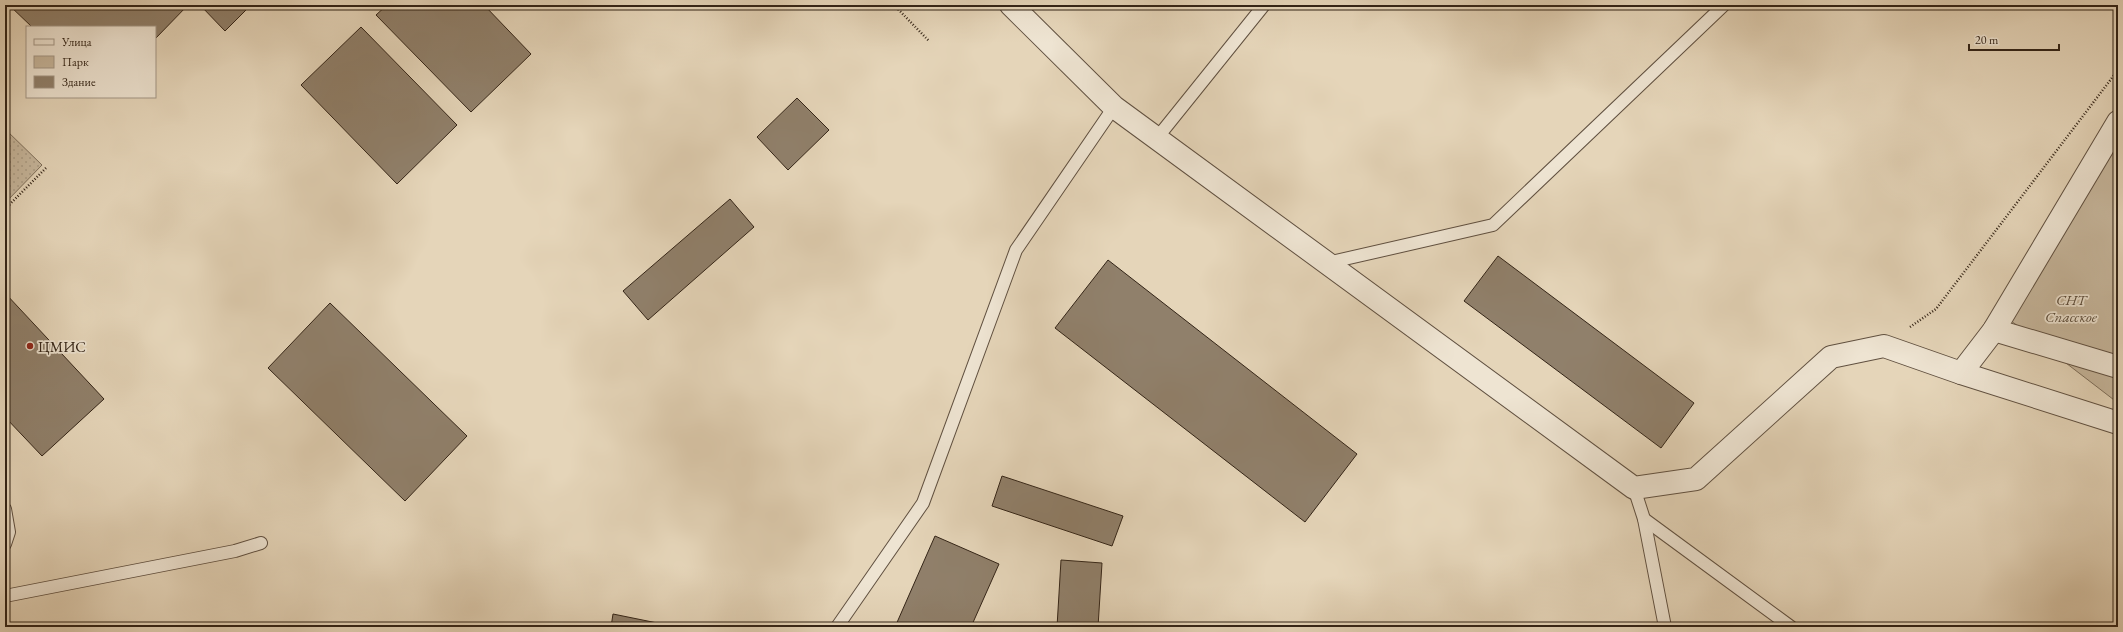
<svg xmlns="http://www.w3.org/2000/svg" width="2123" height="632" font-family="'EB Garamond',serif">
	<defs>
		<pattern id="grass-dots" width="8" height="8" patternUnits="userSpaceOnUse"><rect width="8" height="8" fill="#c7b79d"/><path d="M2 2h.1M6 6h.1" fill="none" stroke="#ab9d86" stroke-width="1.8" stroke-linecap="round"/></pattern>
	</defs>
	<rect width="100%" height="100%" fill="#e5d5b9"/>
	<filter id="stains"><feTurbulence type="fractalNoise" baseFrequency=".005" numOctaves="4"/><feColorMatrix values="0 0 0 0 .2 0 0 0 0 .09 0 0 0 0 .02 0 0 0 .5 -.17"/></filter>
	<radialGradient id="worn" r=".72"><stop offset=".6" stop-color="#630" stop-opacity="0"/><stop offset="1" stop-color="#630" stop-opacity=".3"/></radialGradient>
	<path fill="url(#grass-dots)" stroke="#7d6e5a" d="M5 129 42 165 5 203Z"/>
	<path fill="#c7b79d" stroke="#7d6e5a" d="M2118 136V403L2010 320Z"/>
	<g fill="#90806b" stroke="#332417">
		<path d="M9 5H188L155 39V27H32Z"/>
		<path d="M200 5H251L225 31Z"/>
		<path d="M387 5H484L531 54 471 112 376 15Z"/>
		<path d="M361 27 457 125 397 184 301 85Z"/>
		<path d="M797 98 829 130 788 170 757 137Z"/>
		<path d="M730 199 754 227 648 320 623 291Z"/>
		<path d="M1498 256 1694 403 1661 448 1464 301Z"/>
		<path d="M1108 260 1357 454 1305 522 1055 328Z"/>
		<path d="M5 293 104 399 42 456 5 417Z"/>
		<path d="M330 303 467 436 405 501 268 368Z"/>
		<path d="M1002 476 1123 516 1112 546 992 506Z"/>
		<path d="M935 536 999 564 971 627H895Z"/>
		<path d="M1061 560 1102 563 1098 627H1057Z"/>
		<path d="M613 614 677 627H611Z"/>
	</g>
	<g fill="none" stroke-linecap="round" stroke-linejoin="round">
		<defs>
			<g id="lane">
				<path d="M1157 138 1264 5"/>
				<path d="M1327 263 1493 225 1724 5"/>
				<path d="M1634 488 1644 519 1665 627"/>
				<path d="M5 509 9 532 5 544"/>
				<path d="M1644 519 1791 627"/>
				<path d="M5 596 235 551 261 543"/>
				<path d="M837 627 923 503 1016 250 1114 107"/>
			</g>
			<g id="street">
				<path d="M1011 5 1114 107 1634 488 1696 479 1831 357 1884 346 1961 373 2118 423"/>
				<path d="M1994 330 2118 367"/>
				<path d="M1961 373 1994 330 2118 122"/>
			</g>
		</defs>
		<use href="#lane" stroke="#605040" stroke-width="14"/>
		<use href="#street" stroke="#605040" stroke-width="24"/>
		<g stroke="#332417" stroke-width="2.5" stroke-dasharray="1 2" stroke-linecap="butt">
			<path d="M894 5 929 41"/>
			<path d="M5 209 46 168"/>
			<path d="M1910 327 1936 309 2118 70"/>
		</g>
		<use href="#lane" stroke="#eee4d2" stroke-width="12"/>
		<use href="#street" stroke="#eee4d2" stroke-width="22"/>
	</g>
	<circle fill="#8f2418" stroke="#eee4d2" stroke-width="1.5" cx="30" cy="346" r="4"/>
	<g text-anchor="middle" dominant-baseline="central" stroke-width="3.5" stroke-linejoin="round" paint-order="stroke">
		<g font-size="15" font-style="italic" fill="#584938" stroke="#eee4d2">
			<text x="2071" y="299">СНТ<tspan x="2071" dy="17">Спасское</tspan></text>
		</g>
		<g font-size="15" fill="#332417" stroke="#eee4d2" text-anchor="start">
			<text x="38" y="346">ЦМИС</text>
		</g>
	</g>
	<rect width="2123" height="632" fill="none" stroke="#e5d5b9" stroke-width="20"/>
	<rect x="6" y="6" width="2111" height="620" fill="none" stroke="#332417" stroke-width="2"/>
	<rect x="10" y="10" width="2103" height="612" fill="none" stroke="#332417"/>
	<rect x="26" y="26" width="130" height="72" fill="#eee4d2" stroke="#a39787"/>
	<rect x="34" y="39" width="20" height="6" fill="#eee4d2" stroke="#a39787"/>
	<text x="62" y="46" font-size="12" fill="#332417">Улица</text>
	<rect x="34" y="56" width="20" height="12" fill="#c7b79d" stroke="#a39787"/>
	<text x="62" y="66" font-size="12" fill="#332417">Парк</text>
	<rect x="34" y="76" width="20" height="12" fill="#90806b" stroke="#a39787"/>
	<text x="62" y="86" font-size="12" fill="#332417">Здание</text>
	<path d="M1969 44v6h90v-6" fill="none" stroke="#332417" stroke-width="2"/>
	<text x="1975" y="44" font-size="12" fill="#332417" stroke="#eee4d2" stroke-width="3" paint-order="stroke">20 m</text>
	<rect width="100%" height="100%" filter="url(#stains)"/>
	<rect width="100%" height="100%" fill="url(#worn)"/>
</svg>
